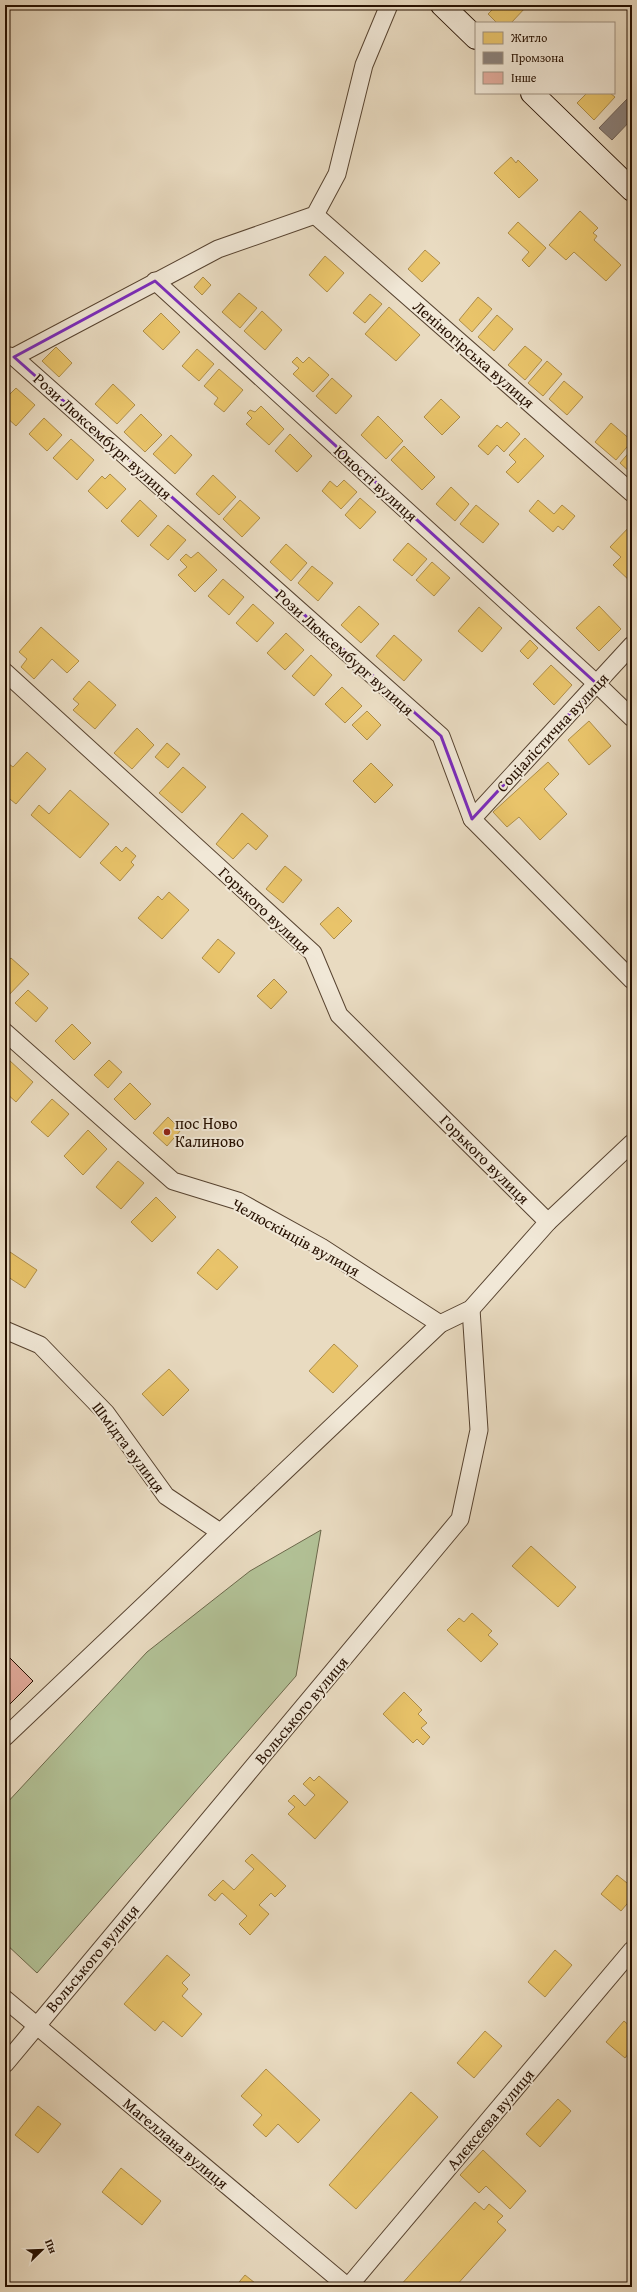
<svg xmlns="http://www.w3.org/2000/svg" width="637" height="2292" font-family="'Gentium Book Plus',serif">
	<rect width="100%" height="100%" fill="#e9dbc1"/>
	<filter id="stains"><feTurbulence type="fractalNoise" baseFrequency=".005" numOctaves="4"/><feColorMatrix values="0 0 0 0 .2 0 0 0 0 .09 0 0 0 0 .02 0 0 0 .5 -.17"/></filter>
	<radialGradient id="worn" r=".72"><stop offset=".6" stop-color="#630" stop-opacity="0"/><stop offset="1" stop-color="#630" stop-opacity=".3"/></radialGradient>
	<path fill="#b2c196" stroke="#6c684b" d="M321 1530 296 1676 37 1973 5 1943V1805L147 1652 250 1571Z"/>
	<g fill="#e9c46a" stroke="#ae8e4a">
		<path d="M497 5H524L526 7 511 23H497L488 14Z"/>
		<path d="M587 93H610L615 97 594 120 577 103Z"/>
		<path d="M511 157 516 163 518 160 538 180 519 198 494 173Z"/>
		<path d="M580 211 598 228 593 233 597 236 594 240 621 265 606 281 574 252 566 260 549 245Z"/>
		<path d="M518 222 546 248 529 267 522 260 529 252 508 233Z"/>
		<path d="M425 250 440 263 422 282 408 269Z"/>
		<path d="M325 256 344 273 327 292 309 275Z"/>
		<path d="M203 277 211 285 202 295 194 287Z"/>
		<path d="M239 293 257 308 240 328 222 312Z"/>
		<path d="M370 294 382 304 365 323 353 313Z"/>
		<path d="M478 297 492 309 472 332 459 320Z"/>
		<path d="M632 297V307L627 302Z"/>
		<path d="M389 307 420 335 396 361 365 334Z"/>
		<path d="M262 311 282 330 265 350 244 331Z"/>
		<path d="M161 313 180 332 163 350 143 331Z"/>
		<path d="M497 315 513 329 494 351 478 337Z"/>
		<path d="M525 346 542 360 525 380 508 365Z"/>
		<path d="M56 347 72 363 59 377 42 361Z"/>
		<path d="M197 349 214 364 199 381 182 366Z"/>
		<path d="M297 357 303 363 309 357 329 375 313 392 293 374 299 368 292 362Z"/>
		<path d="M547 361 562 374 543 396 528 383Z"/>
		<path d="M219 369 243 390 224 412 214 404 218 398 204 386Z"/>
		<path d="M332 378 352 396 336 414 316 396Z"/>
		<path d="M564 381 583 397 567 415 549 399Z"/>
		<path d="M113 384 135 405 117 424 95 404Z"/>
		<path d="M16 388 35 405 16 426 5 416V399Z"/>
		<path d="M441 399 460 417 442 435 424 417Z"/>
		<path d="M261 406 284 429 269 445 246 424 252 418 247 413 250 410 255 412Z"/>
		<path d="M141 414 162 435 145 452 124 432Z"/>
		<path d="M378 416 403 441 386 459 361 435Z"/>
		<path d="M44 418 62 435 47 451 29 434Z"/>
		<path d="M507 422 520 434 504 452 497 445 488 455 478 446 497 425 501 428Z"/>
		<path d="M611 423 632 441 616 460 595 442Z"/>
		<path d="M290 434 312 456 297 472 275 451Z"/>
		<path d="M171 435 192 455 175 474 153 454Z"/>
		<path d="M525 438 544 456 518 483 506 472 516 462 509 455Z"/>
		<path d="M71 439 94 460 77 480 53 458Z"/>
		<path d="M404 446 435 477 422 490 391 460Z"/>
		<path d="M632 449V474L620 463Z"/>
		<path d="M110 474 126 489 107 509 88 491 102 476 105 479Z"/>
		<path d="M213 475 236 497 219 515 196 494Z"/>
		<path d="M344 480 357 492 341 509 322 491 330 481 337 487Z"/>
		<path d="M451 487 469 504 455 521 436 504Z"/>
		<path d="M360 498 376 512 360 529 345 515Z"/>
		<path d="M140 500 157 516 138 537 121 521Z"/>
		<path d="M240 500 260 518 242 537 223 519Z"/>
		<path d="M538 500 554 514 562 505 575 516 563 530 558 526 553 532 529 511Z"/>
		<path d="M476 505 499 524 483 543 460 524Z"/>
		<path d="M632 524V583L613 565 621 557 610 547Z"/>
		<path d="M168 525 186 540 168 560 150 545Z"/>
		<path d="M408 543 427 559 412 576 393 560Z"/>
		<path d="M286 544 307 563 291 581 270 562Z"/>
		<path d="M198 552 217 570 195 592 178 575 187 567 180 560 186 554 191 558Z"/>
		<path d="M432 562 450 578 434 596 416 580Z"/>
		<path d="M312 566 333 583 318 601 298 583Z"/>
		<path d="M223 579 244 597 229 615 208 596Z"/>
		<path d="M253 604 274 623 257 642 236 623Z"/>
		<path d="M359 606 379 624 361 643 341 625Z"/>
		<path d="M599 606 621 629 599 651 576 628Z"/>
		<path d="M479 607 502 628 482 652 458 631Z"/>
		<path d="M41 627 79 661 67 673 52 659 34 679 21 667 27 659 19 652Z"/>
		<path d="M286 633 304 650 285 670 267 653Z"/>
		<path d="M394 635 422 660 404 681 376 656Z"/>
		<path d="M530 640 538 648 528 659 520 651Z"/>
		<path d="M311 655 332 675 314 696 292 676Z"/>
		<path d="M551 665 572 685 554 705 533 684Z"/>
		<path d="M89 681 116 705 95 729 73 710 79 704 73 699Z"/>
		<path d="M342 687 362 706 345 723 325 704Z"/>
		<path d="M367 711 381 725 367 740 352 725Z"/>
		<path d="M589 721 611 746 589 765 568 740Z"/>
		<path d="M137 728 154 745 132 769 114 753Z"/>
		<path d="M167 743 180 754 168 768 155 757Z"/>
		<path d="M27 752 46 769 16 804 5 795V761L13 767Z"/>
		<path d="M548 762 559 774 544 789 567 814 540 840 519 817 507 827 493 812Z"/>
		<path d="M371 763 393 785 375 803 353 781Z"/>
		<path d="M183 767 206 787 182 813 159 793Z"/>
		<path d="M70 790 109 824 80 858 31 815 39 805 49 814Z"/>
		<path d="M242 813 268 836 256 850 248 843 233 859 216 844Z"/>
		<path d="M116 846 122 852 126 847 136 856 131 862 134 865 120 881 100 863Z"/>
		<path d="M285 866 302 880 283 903 266 889Z"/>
		<path d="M169 892 189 910 162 939 138 918 158 896 162 900Z"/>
		<path d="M338 907 352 921 334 939 320 924Z"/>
		<path d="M218 939 235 953 219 973 202 958Z"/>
		<path d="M11 958 29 974 7 997 5 995V964Z"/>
		<path d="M274 979 287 992 271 1009 257 996Z"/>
		<path d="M28 990 48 1008 36 1022 15 1003Z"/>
		<path d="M72 1024 91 1043 74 1060 55 1041Z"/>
		<path d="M9 1060 33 1082 16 1102 5 1092V1065Z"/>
		<path d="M109 1060 122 1072 108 1088 94 1075Z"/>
		<path d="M130 1083 151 1104 135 1120 114 1099Z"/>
		<path d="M52 1099 69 1114 48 1137 31 1122Z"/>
		<path d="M168 1117 181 1130 167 1146 153 1133Z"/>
		<path d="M88 1130 107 1149 83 1175 64 1156Z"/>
		<path d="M118 1161 144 1183 121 1209 96 1187Z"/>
		<path d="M156 1197 176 1217 152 1242 131 1222Z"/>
		<path d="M218 1249 238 1267 217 1290 197 1273Z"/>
		<path d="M10 1252 37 1270 25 1288 5 1275V1259Z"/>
		<path d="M334 1344 358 1366 333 1393 309 1371Z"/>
		<path d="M169 1369 189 1390 163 1416 142 1394Z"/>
		<path d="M531 1546 576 1587 558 1607 512 1566Z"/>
		<path d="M472 1613 492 1631 488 1635 498 1644 481 1662 447 1630 459 1618 464 1622Z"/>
		<path d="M404 1692 422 1710 418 1714 427 1723 421 1728 430 1737 423 1745 417 1739 413 1743 383 1714Z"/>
		<path d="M319 1776 348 1802 315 1839 288 1814 295 1807 288 1801 294 1795 305 1806 315 1795 303 1784 310 1777 314 1781Z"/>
		<path d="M252 1854 286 1886 275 1897 271 1893 259 1905 269 1914 250 1935 239 1924 247 1916 222 1893 215 1901 208 1895 223 1880 234 1890 254 1869 245 1861Z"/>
		<path d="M617 1875 632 1887V1898L621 1911 601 1894Z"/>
		<path d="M555 1950 572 1965 545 1997 528 1982Z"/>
		<path d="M167 1955 190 1975 182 1983 188 1989 182 1996 202 2014 182 2037 163 2021 155 2031 124 2004Z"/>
		<path d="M624 2021 632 2028V2049L625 2058 606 2042Z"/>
		<path d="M485 2031 502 2046 474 2078 457 2063Z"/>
		<path d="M266 2069 320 2120 298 2143 278 2124 266 2137 253 2125 262 2115 241 2096Z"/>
		<path d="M411 2092 438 2117 356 2209 329 2185Z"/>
		<path d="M558 2099 571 2111 540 2147 526 2134Z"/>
		<path d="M38 2106 61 2124 38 2153 15 2135Z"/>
		<path d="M483 2150 526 2191 510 2209 486 2186 479 2193 460 2175Z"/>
		<path d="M121 2168 161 2201 142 2225 102 2192Z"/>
		<path d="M475 2202 484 2210 489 2204 503 2216 497 2222 506 2230 455 2287H399Z"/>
		<path d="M245 2275 260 2287H235Z"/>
	</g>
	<path fill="#8a817c" stroke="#6c5f57" d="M627 99 632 104V119L612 140 599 128Z"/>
	<path fill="#e2ab9c" stroke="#261000" d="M5 1653 33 1681 5 1709Z"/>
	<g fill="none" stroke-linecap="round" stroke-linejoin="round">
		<defs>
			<g id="street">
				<path d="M315 215 632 493"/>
				<path d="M155 281 597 684 632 718"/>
				<path d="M5 355 14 357 218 249 315 215 337 174 364 65 389 5"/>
				<path d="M14 357 441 736 472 819 632 980"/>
				<path d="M5 672 313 953 339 1015 548 1222"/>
				<path d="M472 819 632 645"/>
				<path d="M5 1032 173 1181 238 1201 321 1247 440 1324"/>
				<path d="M5 1330 40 1345 106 1413 166 1496 220 1532"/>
				<path d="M5 1737 440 1324 471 1309 548 1222 632 1143"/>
				<path d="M5 1999 348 2287"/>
				<path d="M5 2064 460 1519 479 1430 471 1309"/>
				<path d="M348 2287 632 1950"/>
			</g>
			<g id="secondary">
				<path d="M442 5 476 38"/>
				<path d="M532 93 632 190"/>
			</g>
		</defs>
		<use href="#street" stroke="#574330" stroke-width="19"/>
		<use href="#secondary" stroke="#261000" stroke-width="24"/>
		<use href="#street" stroke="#f1e8d7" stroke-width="17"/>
		<use href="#secondary" stroke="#f1e8d7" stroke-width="22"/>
	</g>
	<path fill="none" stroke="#7b2cbf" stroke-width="3" stroke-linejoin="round" d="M155 281 597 684 472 819 441 736 14 357Z"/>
	<circle fill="#8f2418" stroke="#f1e8d7" stroke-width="1.5" cx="167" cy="1132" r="4"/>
	<g text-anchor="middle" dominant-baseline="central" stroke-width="4" stroke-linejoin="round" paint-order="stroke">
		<g font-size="16" fill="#261000" stroke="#f1e8d7">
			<text transform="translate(474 354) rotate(41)">Леніногірська вулиця</text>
			<text transform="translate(103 436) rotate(42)">Рози Люксембург вулиця</text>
			<text transform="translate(376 483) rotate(42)">Юності вулиця</text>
			<text transform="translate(345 652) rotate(42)">Рози Люксембург вулиця</text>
			<text transform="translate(552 732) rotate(-47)">Соціалістична вулиця</text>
			<text transform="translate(265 910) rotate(43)">Горького вулиця</text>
			<text transform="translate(485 1159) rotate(45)">Горького вулиця</text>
			<text transform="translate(296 1237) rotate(29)">Челюскінців вулиця</text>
			<text transform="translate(129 1447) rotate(53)">Шмідта вулиця</text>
			<text transform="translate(301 1710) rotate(-50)">Вольського вулиця</text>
			<text transform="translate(92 1958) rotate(-50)">Вольського вулиця</text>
			<text transform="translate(490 2119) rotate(-50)">Алєксєєва вулиця</text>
			<text transform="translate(176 2143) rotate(40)">Магеллана вулиця</text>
		</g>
		<g font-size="16" fill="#261000" stroke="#f1e8d7" text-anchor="start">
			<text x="175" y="1123">пос Ново<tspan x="175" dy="18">Калиново</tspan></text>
		</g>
	</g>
	<rect width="637" height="2292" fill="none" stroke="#e9dbc1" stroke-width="20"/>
	<rect x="6" y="6" width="625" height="2280" fill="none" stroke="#261000" stroke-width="2"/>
	<rect x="10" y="10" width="617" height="2272" fill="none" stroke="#261000"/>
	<rect x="475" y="22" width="140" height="72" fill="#f1e8d7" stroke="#a09281"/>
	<rect x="483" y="32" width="20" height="12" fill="#e9c46a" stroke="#a09281"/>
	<text x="511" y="42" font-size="12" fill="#261000">Житло</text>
	<rect x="483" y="52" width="20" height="12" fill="#8a817c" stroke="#a09281"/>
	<text x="511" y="62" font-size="12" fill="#261000">Промзона</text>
	<rect x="483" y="72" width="20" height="12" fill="#e2ab9c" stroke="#a09281"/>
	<text x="511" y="82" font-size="12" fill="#261000">Інше</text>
	<g transform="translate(42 2250) rotate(67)" stroke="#f1e8d7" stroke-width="3" paint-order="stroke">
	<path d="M0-3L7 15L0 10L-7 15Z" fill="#261000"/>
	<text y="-6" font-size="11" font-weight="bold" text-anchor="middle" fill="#261000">Пн</text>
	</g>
	<rect width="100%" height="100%" filter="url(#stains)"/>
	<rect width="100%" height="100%" fill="url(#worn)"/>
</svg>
